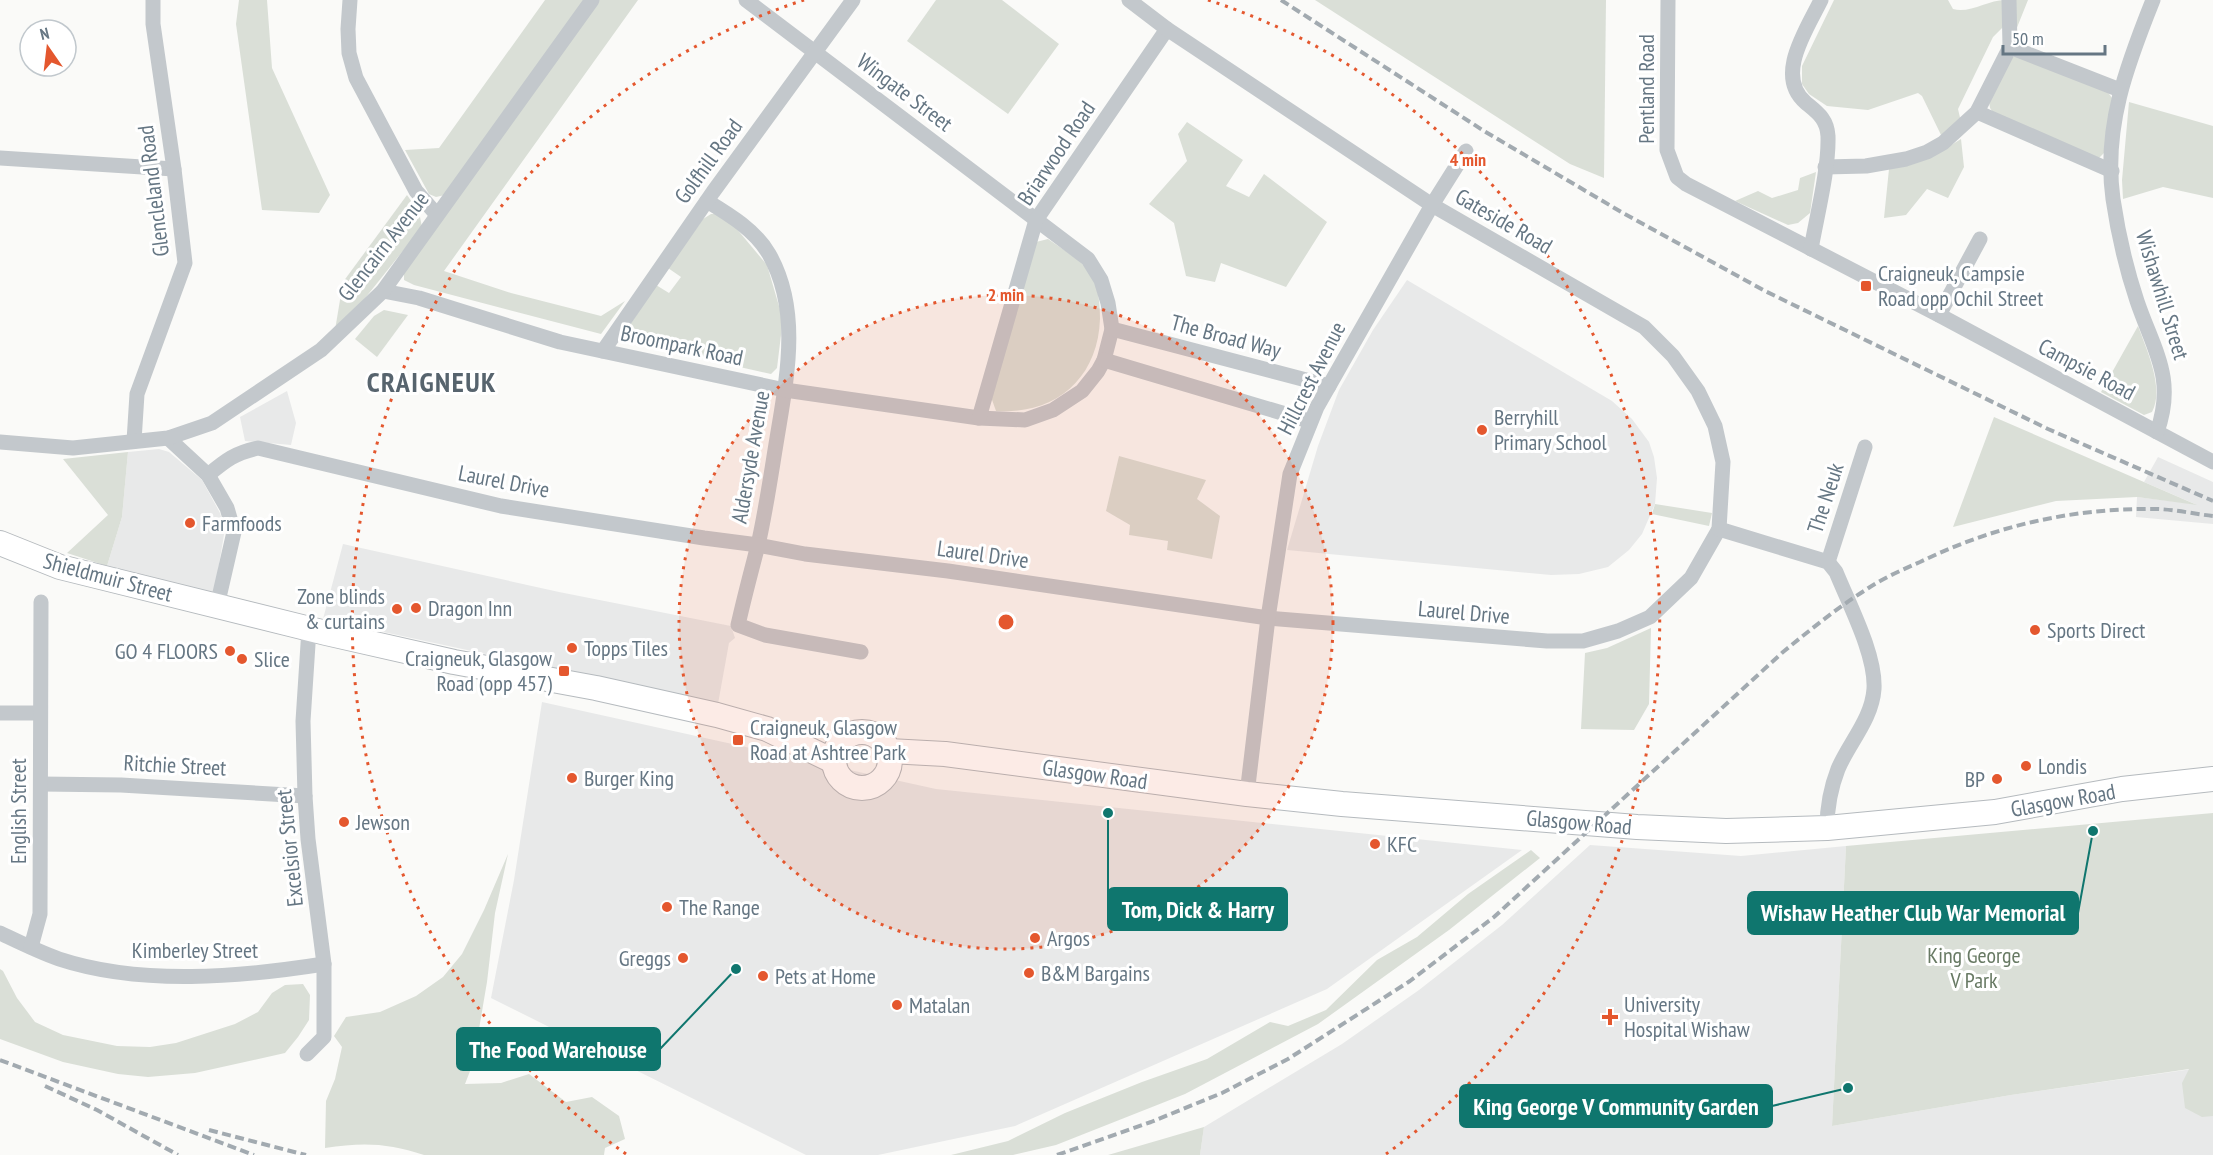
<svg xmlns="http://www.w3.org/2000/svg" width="2213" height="1155" font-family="'PT Sans Narrow',sans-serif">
	<rect width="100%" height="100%" fill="#fafaf8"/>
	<g fill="#e8e9e9">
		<path d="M1407 280 1612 401 1632 419 1649 442 1654 457 1657 478 1655 504 1642 534 1629 550 1608 567 1579 574 1551 575 1287 550 1318 446 1339 390 1373 330Z"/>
		<path d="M287 391 296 423 291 445 245 441 240 417Z"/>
		<path d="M159 449 169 452 202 480 220 513 225 529 214 594 107 566 122 517 128 452Z"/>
		<path d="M2158 457 2213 482V524L2136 517 2137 497 2195 504 2144 482Z"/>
		<path d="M343 544 559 592 731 626 735 638 729 643 718 704 323 619Z"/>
		<path d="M542 702 936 789 1522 850 1327 989 1015 1126 878 1155H806L491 998 514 880Z"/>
		<path d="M1590 845 1741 856 1846 846 1832 1126 2011 1095 2213 1066V1155H1200L1204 1127 1342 1044 1419 990 1502 925Z"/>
	</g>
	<g fill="#dadfd7">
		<path d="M239 0H267L272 68 330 195 319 213 262 210 236 24Z"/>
		<path d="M545 0H586L445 195 436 197 429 194 405 150 439 148Z"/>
		<path d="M599 0H638L444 271 511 293 601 316 625 301 601 334 414 285 404 280V270Z"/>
		<path d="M936 0H1002L1059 44 1008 114 907 41Z"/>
		<path d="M1315 0H1606L1604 178 1570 164Z"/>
		<path d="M1834 0H1948L1953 9C1969 14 1988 0 2005 0V25L1993 37 1958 109 1961 122 1942 137 1922 96 1918 93 1868 110 1827 106 1809 94 1802 84V66Z"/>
		<path d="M2016 0H2028L2016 30Z"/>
		<path d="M2018 54 2107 91 2112 98 2104 153 2099 158 1994 114 1990 108 1989 101 2008 60Z"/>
		<path d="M2129 102 2213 126V198L2163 187 2123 199 2122 180Z"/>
		<path d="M1187 122 1243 160 1226 186 1249 197 1264 174 1327 222 1286 287 1221 263 1215 282 1186 276 1174 223 1149 204 1187 161 1178 134Z"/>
		<path d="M1961 139 1964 167 1948 198 1927 189 1906 215 1884 218 1889 169 1948 147Z"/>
		<path d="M1816 172 1810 213 1798 223 1788 225 1735 201 1758 191 1772 198 1798 190 1800 178Z"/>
		<path d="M407 195 419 212 422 227 346 322 335 330 343 282Z"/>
		<path d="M711 214H719L731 222 767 265 781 313V335L777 368 771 374 620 340 656 285 669 293 681 277 668 268 703 219Z"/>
		<path d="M1048 239C1063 250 1085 261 1093 278 1099 291 1100 306 1100 319 1098 379 1055 415 996 411L991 397 1036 242Z"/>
		<path d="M384 310 408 315 377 357 355 339 374 316Z"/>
		<path d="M2138 326C2146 348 2165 389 2152 412L2144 415 2101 392Z"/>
		<path d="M1994 417 2197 505 2137 497 2056 501 1953 527Z"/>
		<path d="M128 452 122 517 107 566 67 553 108 515 63 459Z"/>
		<path d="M1119 456 1206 480 1197 499 1220 516 1212 559 1167 550 1168 541 1129 535 1130 525 1106 511Z"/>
		<path d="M1655 504 1712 513 1709 526 1652 514Z"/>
		<path d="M1651 628 1649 704 1634 730 1581 729 1585 653 1607 648Z"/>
		<path d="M2213 813V1116L2202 1117 2185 1108 2182 1083 2189 1069 2011 1095 1832 1126 1846 846Z"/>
		<path d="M1531 850 1540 858 1449 930 1318 1024 1185 1094 1056 1145 1013 1155H951L1008 1141 1065 1113 1142 1082 1207 1059 1270 1022 1288 1026 1326 1010 1377 960 1417 937 1468 894Z"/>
		<path d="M508 854 495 913 487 982 478 1035 493 1053 472 1066 465 1084 501 1083 529 1074 566 1102 592 1097 619 1116 625 1139 605 1148 604 1155H424C388 1143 363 1142 325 1148L326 1101 335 1079 342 1047 334 1036 346 1017 380 1012 416 996 443 977 462 954 484 910Z"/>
		<path d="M0 969 3 971 17 998 35 1022 63 1035 117 1046 150 1047 176 1043 235 1024 258 1012 272 993 285 985 303 984 310 995 309 1020 298 1037 285 1053 195 1073 148 1077 118 1074 63 1062 0 1039Z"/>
		<path d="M1204 1127 1200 1155H1108Z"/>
	</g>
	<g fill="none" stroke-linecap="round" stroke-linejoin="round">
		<defs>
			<g id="primary">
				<path d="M0 543 60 567 326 633 454 662 596 688 717 715 767 729 833 761"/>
				<circle cx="862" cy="760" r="28"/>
				<path d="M889 751 945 754 1247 794 1342 804 1637 827 1726 831 1827 828 1995 812 2122 789 2213 779"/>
			</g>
		</defs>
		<use href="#primary" stroke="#b5babe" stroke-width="26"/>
		<g stroke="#c3c8cc" stroke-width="15">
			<path d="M350 0 348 29 349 53 356 78 416 191 437 215"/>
			<path d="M1668 0 1667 150 1677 177 1686 184 1939 315 2213 462"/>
			<path d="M2153 0C2127 65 2103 127 2113 199 2118 233 2126 268 2137 301 2154 351 2176 378 2157 432"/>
			<path d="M2010 47 2120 90"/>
			<path d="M1977 112 2112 171"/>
			<path d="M0 158 174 169"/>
			<path d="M1825 167 1866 166 1906 159 1927 152 1943 143 1977 112 2010 47 2009 0"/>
			<path d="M707 201C730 215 755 230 769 254 801 310 787 377 777 438 771 474 766 510 758 545 751 572 744 598 738 625L765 635 861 652"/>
			<path d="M1811 249C1817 215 1829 169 1828 136 1827 119 1818 113 1806 103 1774 76 1807 29 1821 0"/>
			<path d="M383 291 419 298 560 342 785 390 979 418 1025 420 1053 410 1082 391 1098 371 1104 360 1112 329 1108 303 1101 280 1088 259 746 0"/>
			<path d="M1939 315 1980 239"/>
			<path d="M1112 329 1329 386"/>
			<path d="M603 351 713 192 853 0"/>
			<path d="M1104 360 1309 421"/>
			<path d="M979 418 1036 220 1167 29"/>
			<path d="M168 438 208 475 227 508 234 532 217 606"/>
			<path d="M134 441 137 394 185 263 174 169 153 24V0"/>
			<path d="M0 442 73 448 168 438 212 423 321 350 383 291 592 0"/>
			<path d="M208 475C226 460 235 453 258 448L501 506 704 538 758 545 805 554 948 571 1268 618 1547 641H1583L1618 631 1650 617 1691 578 1719 529 1723 462 1715 426 1698 391 1673 356 1644 327 1432 205 1167 29 1129 0"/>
			<path d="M1719 529 1828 562 1836 572C1849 604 1876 655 1874 689 1872 719 1849 743 1838 769 1831 787 1827 808 1827 828"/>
			<path d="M1828 562 1865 447"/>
			<path d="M0 713H40"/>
			<path d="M41 784 121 785 305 796"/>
			<path d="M1247 794 1268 618 1290 474 1317 407 1432 205 1466 151"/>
			<path d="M0 933C19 942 39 952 59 959 141 986 241 977 324 964"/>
			<path d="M31 947 40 914 41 602"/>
			<path d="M307 1054 324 1037V964L308 839 305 796 303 721 309 629"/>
		</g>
		<use href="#primary" stroke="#fff" stroke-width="24"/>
		<g stroke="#a2aab0" stroke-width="4" stroke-dasharray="9 4.5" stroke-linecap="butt">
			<path d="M1281 0 1484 131 1623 213 1765 291 2048 429 2213 501"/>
			<path d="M0 1060 254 1155"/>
			<path d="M45 1086 97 1110 178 1155"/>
			<path d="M209 1130 306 1155"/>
			<path d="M1057 1155 1151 1122 1222 1093 1288 1059 1410 981 1494 917 1783 652C1810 630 1837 608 1867 589 1883 578 1902 570 1920 562 1994 526 2072 508 2154 509 2173 509 2194 514 2213 516"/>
		</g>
	</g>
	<circle cx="1006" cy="622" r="327" fill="#e4572e" fill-opacity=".12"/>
	<g fill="none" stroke="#e4572e" stroke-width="3" stroke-dasharray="3 6">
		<circle cx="1006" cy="622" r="327"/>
		<path d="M626 1154A654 654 0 0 1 804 0M1208 0A654 654 0 0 1 1386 1154"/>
	</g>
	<g fill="#e4572e" stroke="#fff" stroke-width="2">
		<rect x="1860" y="280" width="12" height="12" rx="3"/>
		<circle cx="1482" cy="430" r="6"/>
		<circle cx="190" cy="523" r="6"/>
		<circle cx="416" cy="608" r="6"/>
		<circle cx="397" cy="609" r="6"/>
		<circle cx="2035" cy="630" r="6"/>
		<circle cx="572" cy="648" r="6"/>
		<circle cx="230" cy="651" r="6"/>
		<circle cx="242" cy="659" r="6"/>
		<rect x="558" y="665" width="12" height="12" rx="3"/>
		<rect x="732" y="734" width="12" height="12" rx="3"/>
		<circle cx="2026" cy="766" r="6"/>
		<circle cx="572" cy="778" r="6"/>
		<circle cx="1997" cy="779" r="6"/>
		<circle cx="344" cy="822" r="6"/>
		<circle cx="1375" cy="844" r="6"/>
		<circle cx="667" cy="907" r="6"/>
		<circle cx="1035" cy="938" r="6"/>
		<circle cx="683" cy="958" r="6"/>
		<circle cx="1029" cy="973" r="6"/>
		<circle cx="763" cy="976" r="6"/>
		<circle cx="897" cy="1005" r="6"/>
		<path d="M1607 1008h6v6h6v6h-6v6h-6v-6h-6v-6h6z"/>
	</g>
	<g text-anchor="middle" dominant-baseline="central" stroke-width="6" stroke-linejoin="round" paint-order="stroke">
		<g font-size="22" fill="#657683" stroke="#fff">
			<text transform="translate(1646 89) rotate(-90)">Pentland Road</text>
			<text transform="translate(905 92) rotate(37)">Wingate Street</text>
			<text transform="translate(1056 153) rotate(-56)">Briarwood Road</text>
			<text transform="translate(708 161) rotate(-54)">Golfhill Road</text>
			<text transform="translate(153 191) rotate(-97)">Glencleland Road</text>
			<text transform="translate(1504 221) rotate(30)">Gateside Road</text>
			<text transform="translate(383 246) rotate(-52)">Glencairn Avenue</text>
			<text transform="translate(2163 295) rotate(73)">Wishawhill Street</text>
			<text transform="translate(1226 336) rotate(15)">The Broad Way</text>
			<text transform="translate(682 345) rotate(12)">Broompark Road</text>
			<text transform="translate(2087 369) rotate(28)">Campsie Road</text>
			<text transform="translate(1311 378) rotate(-63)">Hillcrest Avenue</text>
			<text transform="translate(750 457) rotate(-80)">Aldersyde Avenue</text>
			<text transform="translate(504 481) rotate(11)">Laurel Drive</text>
			<text transform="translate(1825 498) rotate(-72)">The Neuk</text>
			<text transform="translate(983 554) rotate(8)">Laurel Drive</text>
			<text transform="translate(108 577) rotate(15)">Shieldmuir Street</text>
			<text transform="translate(1464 612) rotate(5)">Laurel Drive</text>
			<text transform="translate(175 765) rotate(3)">Ritchie Street</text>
			<text transform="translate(1095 774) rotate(8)">Glasgow Road</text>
			<text transform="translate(2063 800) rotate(-10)">Glasgow Road</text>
			<text transform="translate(18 811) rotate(-90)">English Street</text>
			<text transform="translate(1579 822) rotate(5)">Glasgow Road</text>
			<text transform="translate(289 848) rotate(-96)">Excelsior Street</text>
			<text x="195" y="950">Kimberley Street</text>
		</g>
		<g font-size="22" fill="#657683" stroke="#fff" text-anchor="start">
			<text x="1878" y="273">Craigneuk, Campsie<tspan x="1878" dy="25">Road opp Ochil Street</tspan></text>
			<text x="1494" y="417">Berryhill<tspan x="1494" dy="25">Primary School</tspan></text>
			<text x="202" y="523">Farmfoods</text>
			<text x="385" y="596" text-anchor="end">Zone blinds<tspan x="385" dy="25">&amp; curtains</tspan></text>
			<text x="428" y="608">Dragon Inn</text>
			<text x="2047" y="630">Sports Direct</text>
			<text x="584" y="648">Topps Tiles</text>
			<text x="218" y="651" text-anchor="end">GO 4 FLOORS</text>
			<text x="552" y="658" text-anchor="end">Craigneuk, Glasgow<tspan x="552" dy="25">Road (opp 457)</tspan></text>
			<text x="254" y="659">Slice</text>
			<text x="750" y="727">Craigneuk, Glasgow<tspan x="750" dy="25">Road at Ashtree Park</tspan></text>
			<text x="2038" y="766">Londis</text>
			<text x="584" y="778">Burger King</text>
			<text x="1985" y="779" text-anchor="end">BP</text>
			<text x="356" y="822">Jewson</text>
			<text x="1387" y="844">KFC</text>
			<text x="679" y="907">The Range</text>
			<text x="1047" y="938">Argos</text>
			<text x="671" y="958" text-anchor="end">Greggs</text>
			<text x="1041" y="973">B&amp;M Bargains</text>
			<text x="775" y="976">Pets at Home</text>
			<text x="1624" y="1004">University<tspan x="1624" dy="25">Hospital Wishaw</tspan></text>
			<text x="909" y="1005">Matalan</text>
		</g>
		<g font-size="22" fill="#687a64" stroke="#fff">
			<text x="1974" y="955">King George<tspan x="1974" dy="25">V Park</tspan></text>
		</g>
		<g font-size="28" font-weight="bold" letter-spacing="1.5" fill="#57646e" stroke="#fff">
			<text x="432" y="381">CRAIGNEUK</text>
		</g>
	</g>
	<circle cx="1006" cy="622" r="9" fill="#e4572e" stroke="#fff" stroke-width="3"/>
	<g font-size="18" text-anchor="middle" font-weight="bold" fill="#e4572e" stroke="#fff" stroke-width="6" stroke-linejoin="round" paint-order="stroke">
		<text x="1468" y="166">4 min</text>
		<text x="1006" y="301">2 min</text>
	</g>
	<path fill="none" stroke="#0f766e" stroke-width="2" d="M1108 813L1108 909M2093 831L2078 913M736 969L660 1049M1848 1088L1772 1106"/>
	<g fill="#0f766e" stroke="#fff" stroke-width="2">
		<circle cx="1108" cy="813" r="6"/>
		<circle cx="2093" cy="831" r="6"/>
		<circle cx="736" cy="969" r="6"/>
		<circle cx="1848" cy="1088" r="6"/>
	</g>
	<g fill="#0f766e" stroke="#0f766e" stroke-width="2">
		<rect x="1108" y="888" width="179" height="42" rx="6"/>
		<rect x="1748" y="892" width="330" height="42" rx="6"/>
		<rect x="457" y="1028" width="203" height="42" rx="6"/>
		<rect x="1460" y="1085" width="312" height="42" rx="6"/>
	</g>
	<g font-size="24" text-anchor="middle" font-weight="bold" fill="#fff">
		<text x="1198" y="918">Tom, Dick &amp; Harry</text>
		<text x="1913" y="921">Wishaw Heather Club War Memorial</text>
		<text x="558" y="1058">The Food Warehouse</text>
		<text x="1616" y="1115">King George V Community Garden</text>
	</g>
	<g transform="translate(48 48) rotate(346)"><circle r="28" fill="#ffffff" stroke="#c1c8cd" stroke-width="1.5"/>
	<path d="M0-4.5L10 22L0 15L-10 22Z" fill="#e4572e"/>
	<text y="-9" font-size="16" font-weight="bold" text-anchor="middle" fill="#657683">N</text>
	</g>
	<path d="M2003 45v9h102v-9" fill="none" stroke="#657683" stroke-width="3"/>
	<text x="2012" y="45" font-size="18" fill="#657683" stroke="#ffffff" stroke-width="4.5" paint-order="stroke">50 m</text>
</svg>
